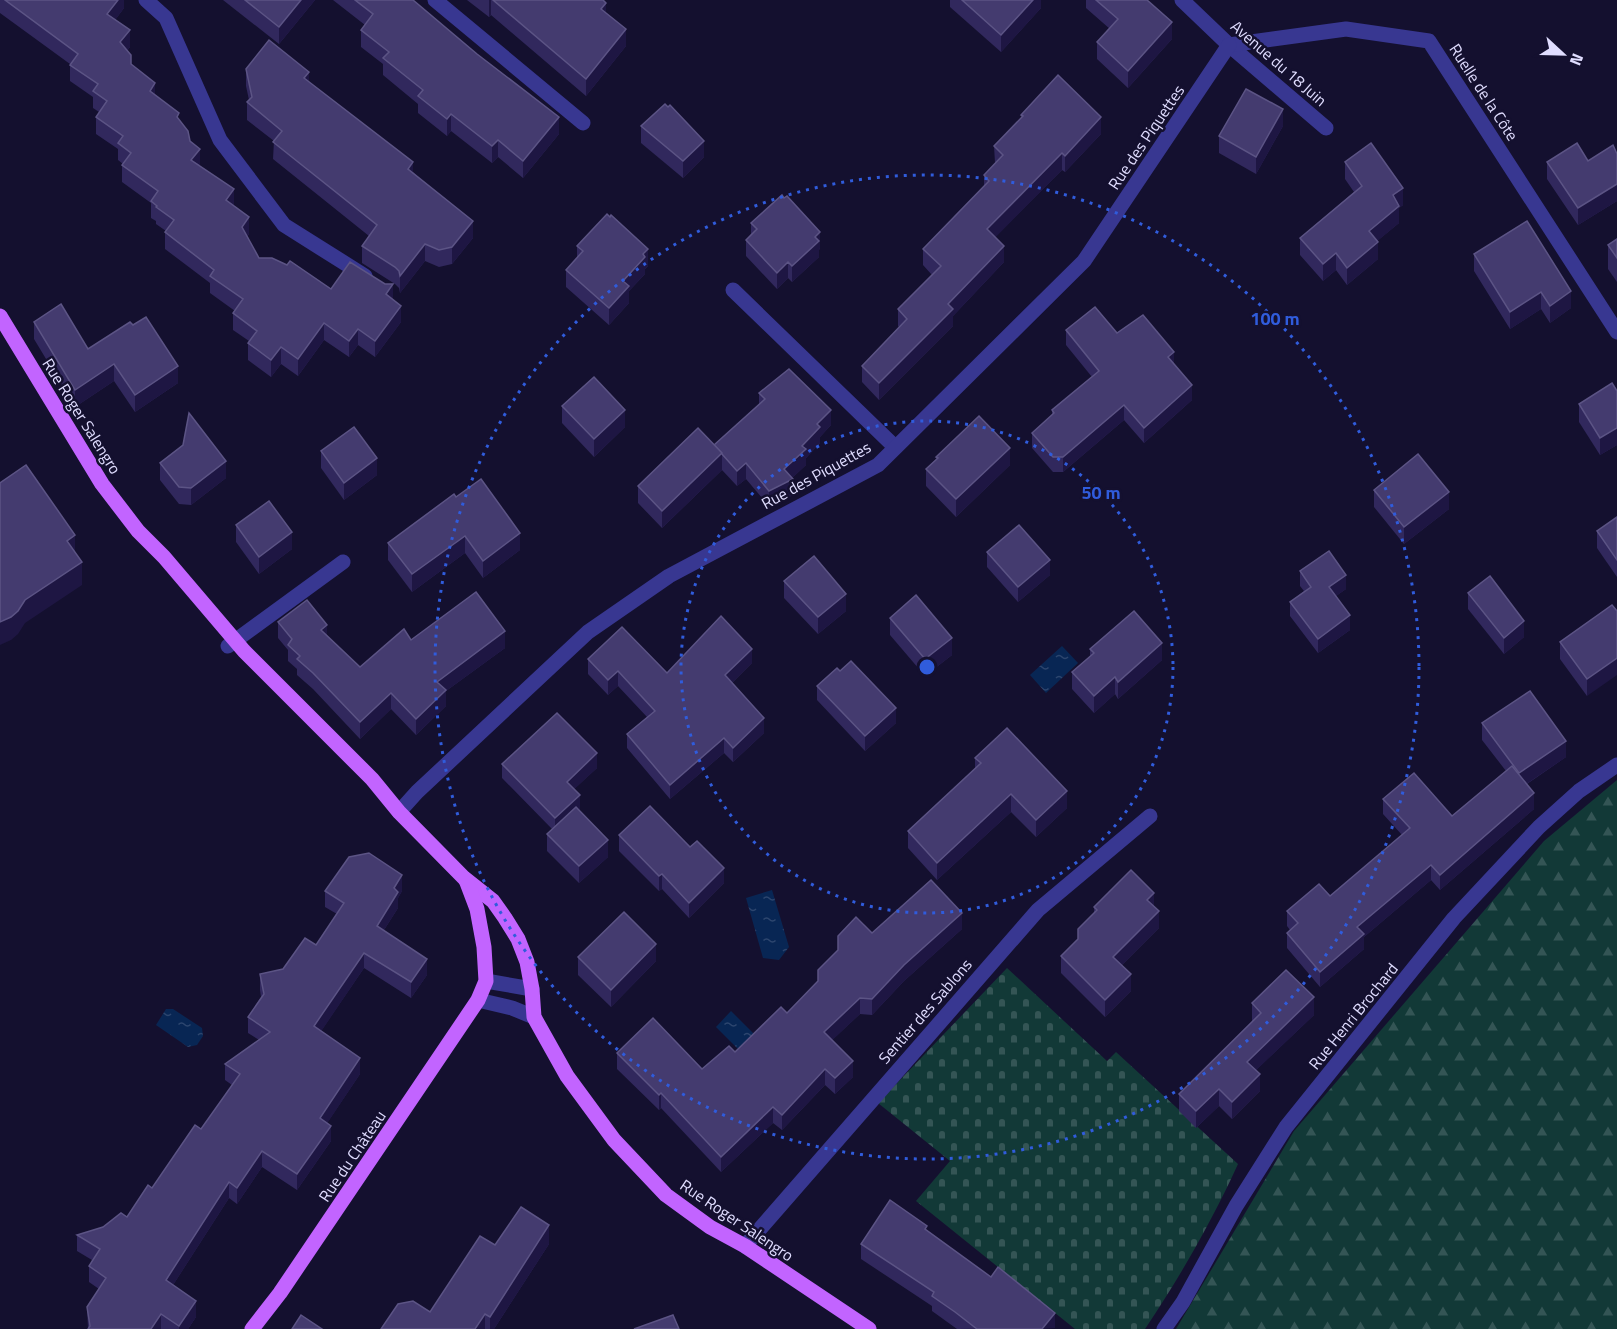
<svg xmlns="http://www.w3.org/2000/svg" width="1617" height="1329" font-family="'Titillium Web',sans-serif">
	<defs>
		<pattern id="forest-firs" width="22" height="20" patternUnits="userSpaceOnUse" patternTransform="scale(1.5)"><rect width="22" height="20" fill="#123937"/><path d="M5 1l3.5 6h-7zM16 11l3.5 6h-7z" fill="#345555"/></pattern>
		<pattern id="cemetery-stones" width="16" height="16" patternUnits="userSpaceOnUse" patternTransform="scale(1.5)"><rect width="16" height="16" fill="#123937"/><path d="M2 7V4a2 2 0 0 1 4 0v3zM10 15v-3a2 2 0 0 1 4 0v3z" fill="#345555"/></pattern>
		<pattern id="water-ripples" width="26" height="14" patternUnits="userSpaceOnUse" patternTransform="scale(1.5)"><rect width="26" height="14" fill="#082654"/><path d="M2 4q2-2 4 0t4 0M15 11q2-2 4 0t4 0" fill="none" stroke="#2c456e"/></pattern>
	</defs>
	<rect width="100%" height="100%" fill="#14102f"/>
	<path fill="url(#forest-firs)" d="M1617 780V1329H1176L1294 1131 1544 841Z"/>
	<path fill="url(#cemetery-stones)" d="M1007 968 1107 1061 1116 1052 1238 1164C1212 1221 1180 1277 1145 1329H1075L916 1201 950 1161 878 1103Z"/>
	<g fill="url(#water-ripples)">
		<path d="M1062 646 1078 663 1046 693 1030 675Z"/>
		<path d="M772 890 789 947 779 960 763 958 746 898Z"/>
		<path d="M166 1009H173L202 1028 203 1036 197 1045 188 1047 156 1025Z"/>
		<path d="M731 1011 759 1039 744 1055 716 1027Z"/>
	</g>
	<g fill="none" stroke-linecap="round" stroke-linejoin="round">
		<g stroke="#383791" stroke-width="15">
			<path d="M146 0 166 18 220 140 284 225 365 276"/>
			<path d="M435 0 583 123"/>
			<path d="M1182 0 1229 45 1326 128"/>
			<path d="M1229 45 1346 29 1429 41 1617 332"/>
			<path d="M733 290 895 447"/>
			<path d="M228 646 343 562"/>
			<path d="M399 812 417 792 588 632 669 576 878 465 1084 261 1229 45"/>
			<path d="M486 981 532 989"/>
			<path d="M478 1000 512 1008 534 1017"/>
			<path d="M745 1246 1038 910 1150 816"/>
			<path d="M1164 1329 1183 1302 1236 1206 1286 1127 1454 918 1539 827 1579 791 1617 765"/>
		</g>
		<g stroke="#c264ff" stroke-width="15">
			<path d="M0 316 102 484 138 531 164 557 244 651 372 779 399 812 464 878 493 901 505 918 518 939 527 962 532 989 534 1017 567 1076 614 1140 666 1195 710 1227 745 1246 869 1329"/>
			<path d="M252 1329 280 1293 478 1000 486 981 484 947 477 909 466 880"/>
		</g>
	</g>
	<g fill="#31285d">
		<path d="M0 0H124V8L115 20 130 47 127 51 131 64 155 95 179 120 190 141 200 166 234 206 249 234 247 237 259 258 331 289 393 300 401 322 375 357 358 345 349 357 324 340 298 376 281 364 271 377 248 360V343L249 341 233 330V313L235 311 210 293V283L165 249V232L166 231 156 224V221L151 218V203L122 182V165L123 164 118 160V149L96 134V117L99 112 93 108V97L70 81V64L0 13Z"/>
		<path d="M223 0H315L279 44Z"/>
		<path d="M333 0H413L559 134 523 178 498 157 492 163 451 131 447 136 418 113V104L383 75V64L361 47V30L365 25Z"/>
		<path d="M467 0H603L606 13 626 46 586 96 491 15 489 17Z"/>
		<path d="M950 0H1041V8L1001 52 950 7Z"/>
		<path d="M1086 0H1147L1172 39 1128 88 1097 59V42L1110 29 1086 8Z"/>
		<path d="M246 69 309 82 413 172 473 238 452 264 439 267 425 261 400 293 399 288 395 284 362 263V246L369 236 273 159 274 141 247 120V102L249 100 246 86Z"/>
		<path d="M1021 115 1101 134 1065 172 1062 170 995 237 1004 262 953 316V326L879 400 862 382V366L899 327 898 326V309L932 275 923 265V249L984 186V175L995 163 994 146 1021 118Z"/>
		<path d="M641 126 704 157 683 178 641 143Z"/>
		<path d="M1283 126 1256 174 1219 153V136Z"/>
		<path d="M1617 154V201L1578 225 1547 179V162L1588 161Z"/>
		<path d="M1345 162 1403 205 1399 208V223L1377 241 1378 259 1347 285 1336 270 1323 281 1300 255V238L1354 192 1345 179Z"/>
		<path d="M751 223 820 248 819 250V257L792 282 788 278 777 289 746 256V240L751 234Z"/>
		<path d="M1617 239V282L1608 269V245Z"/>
		<path d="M577 246 648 266 645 269V274L629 291V303L609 325 566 287V270L577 258Z"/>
		<path d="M1474 254 1571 308 1550 323 1541 309 1510 329 1474 271Z"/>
		<path d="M34 322 88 349 178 383 135 412 114 381 75 407 34 339Z"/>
		<path d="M1066 330 1117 333 1174 364 1192 400 1144 443 1124 420 1063 472H1053L1032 448V433L1052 416V410L1092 377 1066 345Z"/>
		<path d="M1617 391V445L1600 455 1579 422V404Z"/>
		<path d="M759 393 831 425 820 437V443L806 458V465L792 478 793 495 769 506 746 479 737 486 722 470 662 528 638 503V486L714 445 759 404Z"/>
		<path d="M562 406 625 427 594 457 562 423Z"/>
		<path d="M321 451 377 475 344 500 321 468Z"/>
		<path d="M936 457 1010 465 956 517 926 486V469L936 459Z"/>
		<path d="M160 463 226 478 191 505 179 504 160 480Z"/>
		<path d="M1374 490 1449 509 1404 544 1374 507Z"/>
		<path d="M456 497 520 550 483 578 465 553 412 592 388 560V543Z"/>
		<path d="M1617 517V577L1597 548V531Z"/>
		<path d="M236 525 292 549 259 574 236 542Z"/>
		<path d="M987 552 1050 575 1018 602 987 567Z"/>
		<path d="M1300 571 1346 589 1336 596 1350 630 1318 653 1290 616V602L1304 591 1300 586Z"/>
		<path d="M784 581 846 611 818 634 784 598Z"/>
		<path d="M1468 593 1524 637 1504 654 1468 609Z"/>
		<path d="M1612 605 1587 696 1560 659V642Z"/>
		<path d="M890 618 952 655 925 676 890 635Z"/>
		<path d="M278 622 327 636 360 667 411 640 505 648 446 691V706L416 735 391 709 360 739 313 689 297 675V669L288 661V650L278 638Z"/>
		<path d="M1090 649 1162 660 1118 699 1115 694 1094 713 1072 689V672L1090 657Z"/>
		<path d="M588 659 667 673 752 663 732 683 764 733 733 762 724 753 670 799 627 748V734L647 717 618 686 608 695 588 674Z"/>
		<path d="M817 686 896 723 865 751 817 700Z"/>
		<path d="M1482 723 1566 757 1527 784 1534 809 1440 890 1431 880 1364 937V949L1320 987 1287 948V933L1290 930 1287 926V911L1330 896 1402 835 1383 814V799L1452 816 1506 771 1482 740Z"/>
		<path d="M975 758 1067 808 1036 837 1011 812 937 880 908 848V831L975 769Z"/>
		<path d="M502 764 597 768 574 789 580 809 579 810 608 857 579 883 547 851V834L552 829 502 778Z"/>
		<path d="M619 835 724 883 689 918 662 889 659 891 619 851Z"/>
		<path d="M325 891H402L398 898V908L384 930 427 975 411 998 364 968 321 1031 360 1074 327 1123 331 1141 297 1190 262 1167 237 1204 229 1198 173 1285 196 1317 188 1329H88L87 1307 99 1289 89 1282V1266L92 1260 77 1251V1235L103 1227 127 1217 201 1129 232 1085 225 1080V1064L259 1040 248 1033V1017L261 997 260 990V974L283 969 316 945 337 914 325 907Z"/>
		<path d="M1154 906 1159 928 1122 965 1131 991 1105 1017 1061 973V956L1078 939 1094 913V907Z"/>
		<path d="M962 929 904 981 872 1015 860 1014 832 1040 853 1077 835 1094 825 1085 782 1130 773 1123 721 1172 661 1108 659 1110 617 1069V1053L702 1069 735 1052 787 1013 872 933Z"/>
		<path d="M578 957 656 961 611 1007 578 975Z"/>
		<path d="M1252 1003 1314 1015 1256 1070 1260 1091 1232 1119 1219 1106 1196 1128 1179 1111V1094L1253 1022 1252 1021Z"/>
		<path d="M927 1230 1055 1328 957 1329 932 1311V1306L861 1259V1244Z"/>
		<path d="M549 1244 494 1329H381L430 1312 495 1245Z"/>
	</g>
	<g fill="#1e1643">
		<path d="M118 0H124V8L107 31V14Z"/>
		<path d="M301 0H315L279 44V27Z"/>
		<path d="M489 0H491V15L489 17Z"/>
		<path d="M1033 0H1041V8L1001 52V35Z"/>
		<path d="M606 3V20L601 9Z"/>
		<path d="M1172 22V39L1128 88V71Z"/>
		<path d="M626 29V46L586 96V79Z"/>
		<path d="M130 30V47L120 59V42Z"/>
		<path d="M309 72V89L304 78Z"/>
		<path d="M155 83V100L150 91Z"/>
		<path d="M1283 109V126L1256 174V157Z"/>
		<path d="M451 114V131L447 136V119Z"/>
		<path d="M559 117V134L523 178V161Z"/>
		<path d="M1101 117V134L1065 172V156Z"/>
		<path d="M498 140V157L492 163V146Z"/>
		<path d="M704 141V157L683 178V161Z"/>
		<path d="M200 149V165L191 160Z"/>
		<path d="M1062 153V170L987 246V229Z"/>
		<path d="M413 162V179L408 169Z"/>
		<path d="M1617 184V201L1578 225V208Z"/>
		<path d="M1403 188V205L1399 208V223L1369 248V231L1393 195Z"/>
		<path d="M234 189V206L226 200Z"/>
		<path d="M249 217V234L242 244V227Z"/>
		<path d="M473 221V238L452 264V247Z"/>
		<path d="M820 232V248L819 250V257L792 282V266Z"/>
		<path d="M1378 242V259L1347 285V268Z"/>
		<path d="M425 244V261L400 293V276Z"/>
		<path d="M1004 246V262L953 316V326L879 400V383L948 304Z"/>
		<path d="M648 249V266L645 269V274L629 291V303L609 325V308L623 281Z"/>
		<path d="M1336 253V270L1323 281V264Z"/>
		<path d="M788 262V278L777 289V273Z"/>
		<path d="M393 284V301L386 294Z"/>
		<path d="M1571 291V308L1550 323V306Z"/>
		<path d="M1541 292V309L1510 329V312Z"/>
		<path d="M401 306V322L375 357V341Z"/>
		<path d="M324 323V340L298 376V359Z"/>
		<path d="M358 329V345L349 357V341Z"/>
		<path d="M281 347V364L271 377V360Z"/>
		<path d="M1174 352V367L1168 357Z"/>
		<path d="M114 364V381L75 407V390Z"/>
		<path d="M178 366V383L135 412V395Z"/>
		<path d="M1192 385V400L1144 443V428Z"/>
		<path d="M1124 405V420L1063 472V457Z"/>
		<path d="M625 410V427L594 457V439Z"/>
		<path d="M831 410V425L820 437V443L806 458V465L788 482 793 479V495L769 506V491L802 446 817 424Z"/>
		<path d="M1617 428V445L1600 455V438Z"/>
		<path d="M1010 448V465L956 517V499Z"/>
		<path d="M722 453V470L662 528V511Z"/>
		<path d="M377 458V475L344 500V483Z"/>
		<path d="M226 461V478L191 505V488Z"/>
		<path d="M746 463V479L737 486V471Z"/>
		<path d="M1449 492V509L1404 544V527Z"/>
		<path d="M292 532V549L259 574V557Z"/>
		<path d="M520 533V550L483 578V561Z"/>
		<path d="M75 535V559L67 541Z"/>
		<path d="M465 536V553L412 592V574Z"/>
		<path d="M1050 560V575L1018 602V587Z"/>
		<path d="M82 562V585L25 623 18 634 11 640 0 645V622L25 600Z"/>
		<path d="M1346 575V589L1329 601V587Z"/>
		<path d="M846 594V611L818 634V617Z"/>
		<path d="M1350 615V630L1318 653V639Z"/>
		<path d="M1524 621V637L1504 654V638Z"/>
		<path d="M327 625V641L321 630Z"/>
		<path d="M505 631V648L446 691V706L416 735V719L437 682Z"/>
		<path d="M952 638V655L925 676V659Z"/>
		<path d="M1162 643V660L1118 699V682Z"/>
		<path d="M752 649V663L725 690V675Z"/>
		<path d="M1617 658V675L1587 696V679Z"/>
		<path d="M618 671V686L608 695V680Z"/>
		<path d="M1115 677V694L1094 713V696Z"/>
		<path d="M391 693V709L360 739V722Z"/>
		<path d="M896 708V723L865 751V736Z"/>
		<path d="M764 718V733L733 762V748Z"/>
		<path d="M724 738V753L670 799V785Z"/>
		<path d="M1566 741V757L1519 789V773Z"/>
		<path d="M597 753V768L567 796V782Z"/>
		<path d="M1067 791V808L1036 837V820Z"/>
		<path d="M1534 793V809L1440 890V875Z"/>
		<path d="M1011 794V812L937 880V863Z"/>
		<path d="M580 795V809L555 832V818Z"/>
		<path d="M608 840V857L579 883V866Z"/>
		<path d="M1431 865V880L1364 937V949L1320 987V972L1357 927Z"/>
		<path d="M724 868V883L689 918V903Z"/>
		<path d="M662 874V889L659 891V876Z"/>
		<path d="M402 875V891L398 898V908L377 941V926L394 888Z"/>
		<path d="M1154 893V910L1147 900Z"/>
		<path d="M1159 911V928L1113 974V957Z"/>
		<path d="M962 913V929L904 981 872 1015V999L904 965Z"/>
		<path d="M656 944V961L611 1007V990Z"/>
		<path d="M364 953V968L314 1042V1026Z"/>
		<path d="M427 959V975L411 998V982Z"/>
		<path d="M1131 974V991L1105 1017V1000Z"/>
		<path d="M1314 997V1015L1247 1079V1062Z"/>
		<path d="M860 998V1014L824 1048V1032Z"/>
		<path d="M360 1058V1074L320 1134V1118Z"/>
		<path d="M853 1061V1077L835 1094V1078Z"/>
		<path d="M825 1069V1085L782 1130V1115Z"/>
		<path d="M1260 1074V1091L1232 1119V1102Z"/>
		<path d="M1219 1089V1106L1196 1128V1111Z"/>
		<path d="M661 1093V1108L659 1110V1095Z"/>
		<path d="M773 1107V1123L721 1172V1157Z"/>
		<path d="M331 1126V1141L297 1190V1174Z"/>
		<path d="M262 1151V1167L237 1204V1188Z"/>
		<path d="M229 1182V1198L166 1296V1280Z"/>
		<path d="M549 1225V1244L494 1329H490V1317Z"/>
		<path d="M196 1301V1317L188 1329H179V1326Z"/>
		<path d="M1055 1313V1328L1042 1329Z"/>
		<path d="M161 1314V1329H151Z"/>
		<path d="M485 1314V1329H475Z"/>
	</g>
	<g fill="#443b6f" stroke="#5c5485" stroke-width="1.5">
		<path d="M5 0H118L107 14 130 30 120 42 131 55V64L155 83 150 91 179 113 177 117 188 131 190 141 200 149 191 160 234 189 226 200 249 217 242 227 259 258H272L287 265 290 261 331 289 350 262 385 284H393L386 294 401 306 375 341 358 329 349 341 324 323 298 359 281 347 271 360 248 343 257 331 233 313 243 299 210 276 214 270 165 232 174 220 156 207 157 206 151 201 158 191 122 165 131 153 118 143 123 136 96 117 107 101 93 91 98 84 70 65 78 54Z"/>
		<path d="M245 0H301L279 27Z"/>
		<path d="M355 0H413L477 54 559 117 523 161 498 140 492 146 451 114 447 119 418 96 423 90 383 58 389 52 361 30 373 14Z"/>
		<path d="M493 0H603L606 3 601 9 626 29 586 79Z"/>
		<path d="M962 0H1033L1001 35Z"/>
		<path d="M1096 0H1147L1172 22 1128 71 1097 42 1118 19Z"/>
		<path d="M269 40 309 72 304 78 413 162 408 169 473 221 452 247 439 250 425 244 400 276 399 271 395 267 362 246 377 225 273 142 282 131 247 102 252 97 246 69Z"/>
		<path d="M1058 75 1101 117 1065 156 1062 153 987 229 1004 246 948 304 953 309 879 383 862 366 907 319 898 309 941 266 923 249 989 181 984 175 1003 155 994 146 1023 116 1021 115Z"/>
		<path d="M1246 89 1283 109 1256 157 1219 136Z"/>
		<path d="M665 104 668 107 670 105 704 141 683 161 641 126Z"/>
		<path d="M1371 143 1403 188 1393 195 1399 206 1369 231 1378 242 1347 268 1336 253 1323 264 1300 238 1362 186 1345 162Z"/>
		<path d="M1577 143 1588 161 1613 145 1617 154V184L1578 208 1547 162Z"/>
		<path d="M782 195 784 198 787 196 820 232 815 237 819 241 792 266 788 262 777 273 746 240 757 229 751 223Z"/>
		<path d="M607 214 610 217 611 215 648 249 643 254 645 257 623 281 629 286 609 308 566 270 583 251 577 246Z"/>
		<path d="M1527 221 1571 291 1550 306 1541 292 1510 312 1474 254Z"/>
		<path d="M1617 239V258L1608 245Z"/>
		<path d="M61 304 88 349 130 322 133 325 146 317 178 366 135 395 114 364 75 390 34 322Z"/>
		<path d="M1095 307 1117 333 1143 315 1174 352 1168 357 1192 385 1144 428 1124 405 1063 457H1053L1032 433 1054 413 1052 410 1099 371 1066 330Z"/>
		<path d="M789 369 831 410 817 424 820 427 802 446 806 449 784 469 793 479 769 491 746 463 737 471 714 445 765 399 759 393Z"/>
		<path d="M594 377 625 410 594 439 562 406Z"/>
		<path d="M1612 383 1617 391V428L1600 438 1579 404Z"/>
		<path d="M189 413 226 461 191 488 179 487 160 463 183 445Z"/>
		<path d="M979 416 1010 448 956 499 926 469 938 458 936 457Z"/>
		<path d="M354 427 377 458 344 483 321 451Z"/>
		<path d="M698 428 722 453 662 511 638 486Z"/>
		<path d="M1418 454 1449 492 1404 527 1374 490Z"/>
		<path d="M26 465 75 535 67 541 82 562 25 600 18 611 11 617 0 622V483Z"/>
		<path d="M481 479 520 533 483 561 465 536 412 574 388 543 454 494 456 497Z"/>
		<path d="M269 501 292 532 259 557 236 525Z"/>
		<path d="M1617 517V560L1597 531Z"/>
		<path d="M1019 525 1050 560 1018 587 987 552Z"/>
		<path d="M1329 551 1346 575 1329 587 1350 615 1318 639 1290 602 1311 587 1300 571Z"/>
		<path d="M814 556 846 594 818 617 784 581Z"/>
		<path d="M1490 576 1524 621 1504 638 1468 593Z"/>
		<path d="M476 592 505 631 437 682 446 690 416 719 391 693 360 722 313 673 297 659 300 656 288 645 292 639 278 622 307 600 327 625 321 630 360 667 404 629 411 640Z"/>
		<path d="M916 595 952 638 925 659 890 618Z"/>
		<path d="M1612 605 1617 611V658L1587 679 1560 642Z"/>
		<path d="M1134 611 1162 643 1118 682 1115 677 1094 696 1072 672 1094 653 1090 649Z"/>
		<path d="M721 616 752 649 725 675 764 718 733 748 724 738 670 785 627 734 655 711 618 671 608 680 588 659 622 627 667 673Z"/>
		<path d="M851 661 896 708 865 736 817 686 837 668 840 671Z"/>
		<path d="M1530 691 1566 741 1519 773 1482 723Z"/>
		<path d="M557 713 597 753 567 782 580 795 555 818 502 764Z"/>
		<path d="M1007 728 1067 791 1036 820 1011 794 937 863 908 831 981 763 975 758Z"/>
		<path d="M1512 766 1534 793 1440 875 1431 865 1357 927 1364 934 1320 972 1287 933 1298 923 1287 911 1319 884 1330 896 1410 828 1383 799 1414 773 1452 816Z"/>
		<path d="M650 806 690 847 697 841 724 868 689 903 662 874 659 876 619 835Z"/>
		<path d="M576 807 608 840 579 866 547 834Z"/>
		<path d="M369 853 402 875 394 888 398 892 377 926 427 959 411 982 364 953 314 1026 360 1058 320 1118 331 1126 297 1174 262 1151 237 1188 229 1182 166 1280 196 1301 179 1326 161 1314 151 1329H88L90 1326 87 1307 106 1278 89 1266 100 1249 77 1235 103 1227 121 1213 127 1217 148 1185 152 1188 195 1125 201 1129 240 1074 225 1064 270 1032 248 1017 264 994 260 974 283 969 305 938 316 945 344 903 325 891 349 857Z"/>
		<path d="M1131 870 1154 893 1147 900 1159 911 1113 957 1131 974 1105 1000 1061 956 1078 939V929L1097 910 1094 907Z"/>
		<path d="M931 880 962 913 904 965 872 999 860 998 824 1032 853 1061 835 1078 825 1069 782 1115 773 1107 721 1157 661 1093 659 1095 617 1053 653 1018 702 1069 729 1046 735 1052 781 1007 787 1013 818 981V970L838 950V936L856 917 872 933Z"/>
		<path d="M624 912 656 944 611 990 578 957Z"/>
		<path d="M1286 970 1314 997 1247 1062 1260 1074 1232 1102 1219 1089 1196 1111 1179 1094 1261 1013 1252 1003Z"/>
		<path d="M890 1200 927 1226 925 1229 991 1277 998 1267 1055 1313 1042 1329H977L955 1312 932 1296 934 1292 861 1244Z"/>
		<path d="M521 1207 549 1225 490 1317 485 1314 475 1329H381L398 1304 413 1301 430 1312 480 1236 495 1245Z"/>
		<path d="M301 1315 322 1329H292Z"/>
		<path d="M673 1315 679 1329H634Z"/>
	</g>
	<g fill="none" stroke="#305cdc" stroke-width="3" stroke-dasharray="3 6">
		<circle cx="927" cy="667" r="246"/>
		<circle cx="927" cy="667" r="492"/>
	</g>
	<g text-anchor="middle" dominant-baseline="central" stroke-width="5" stroke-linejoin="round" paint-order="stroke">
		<g font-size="16" fill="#e0ddff" stroke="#14102f">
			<text transform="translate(1279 63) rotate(41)">Avenue du 18 Juin</text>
			<text transform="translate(1484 92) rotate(57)">Ruelle de la Côte</text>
			<text transform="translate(1146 137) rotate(-56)">Rue des Piquettes</text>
			<text transform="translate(82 416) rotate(58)">Rue Roger Salengro</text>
			<text transform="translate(816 475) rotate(-29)">Rue des Piquettes</text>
			<text transform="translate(925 1011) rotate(-49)">Sentier des Sablons</text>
			<text transform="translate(1353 1016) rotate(-51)">Rue Henri Brochard</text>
			<text transform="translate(352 1156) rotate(-56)">Rue du Château</text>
			<text transform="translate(737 1220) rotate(34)">Rue Roger Salengro</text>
		</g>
	</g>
	<circle cx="927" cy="667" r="9" fill="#305cdc" stroke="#14102f" stroke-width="3"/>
	<g font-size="18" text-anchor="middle" font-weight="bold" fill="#305cdc" stroke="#14102f" stroke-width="5" stroke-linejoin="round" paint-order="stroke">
		<text x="1275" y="325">100 m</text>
		<text x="1101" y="499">50 m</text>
	</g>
	<g transform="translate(1563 54) rotate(112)" stroke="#14102f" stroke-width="4.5" paint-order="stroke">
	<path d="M0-4.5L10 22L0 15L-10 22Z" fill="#e0ddff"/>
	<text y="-9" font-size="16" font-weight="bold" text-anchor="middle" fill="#e0ddff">N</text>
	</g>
</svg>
